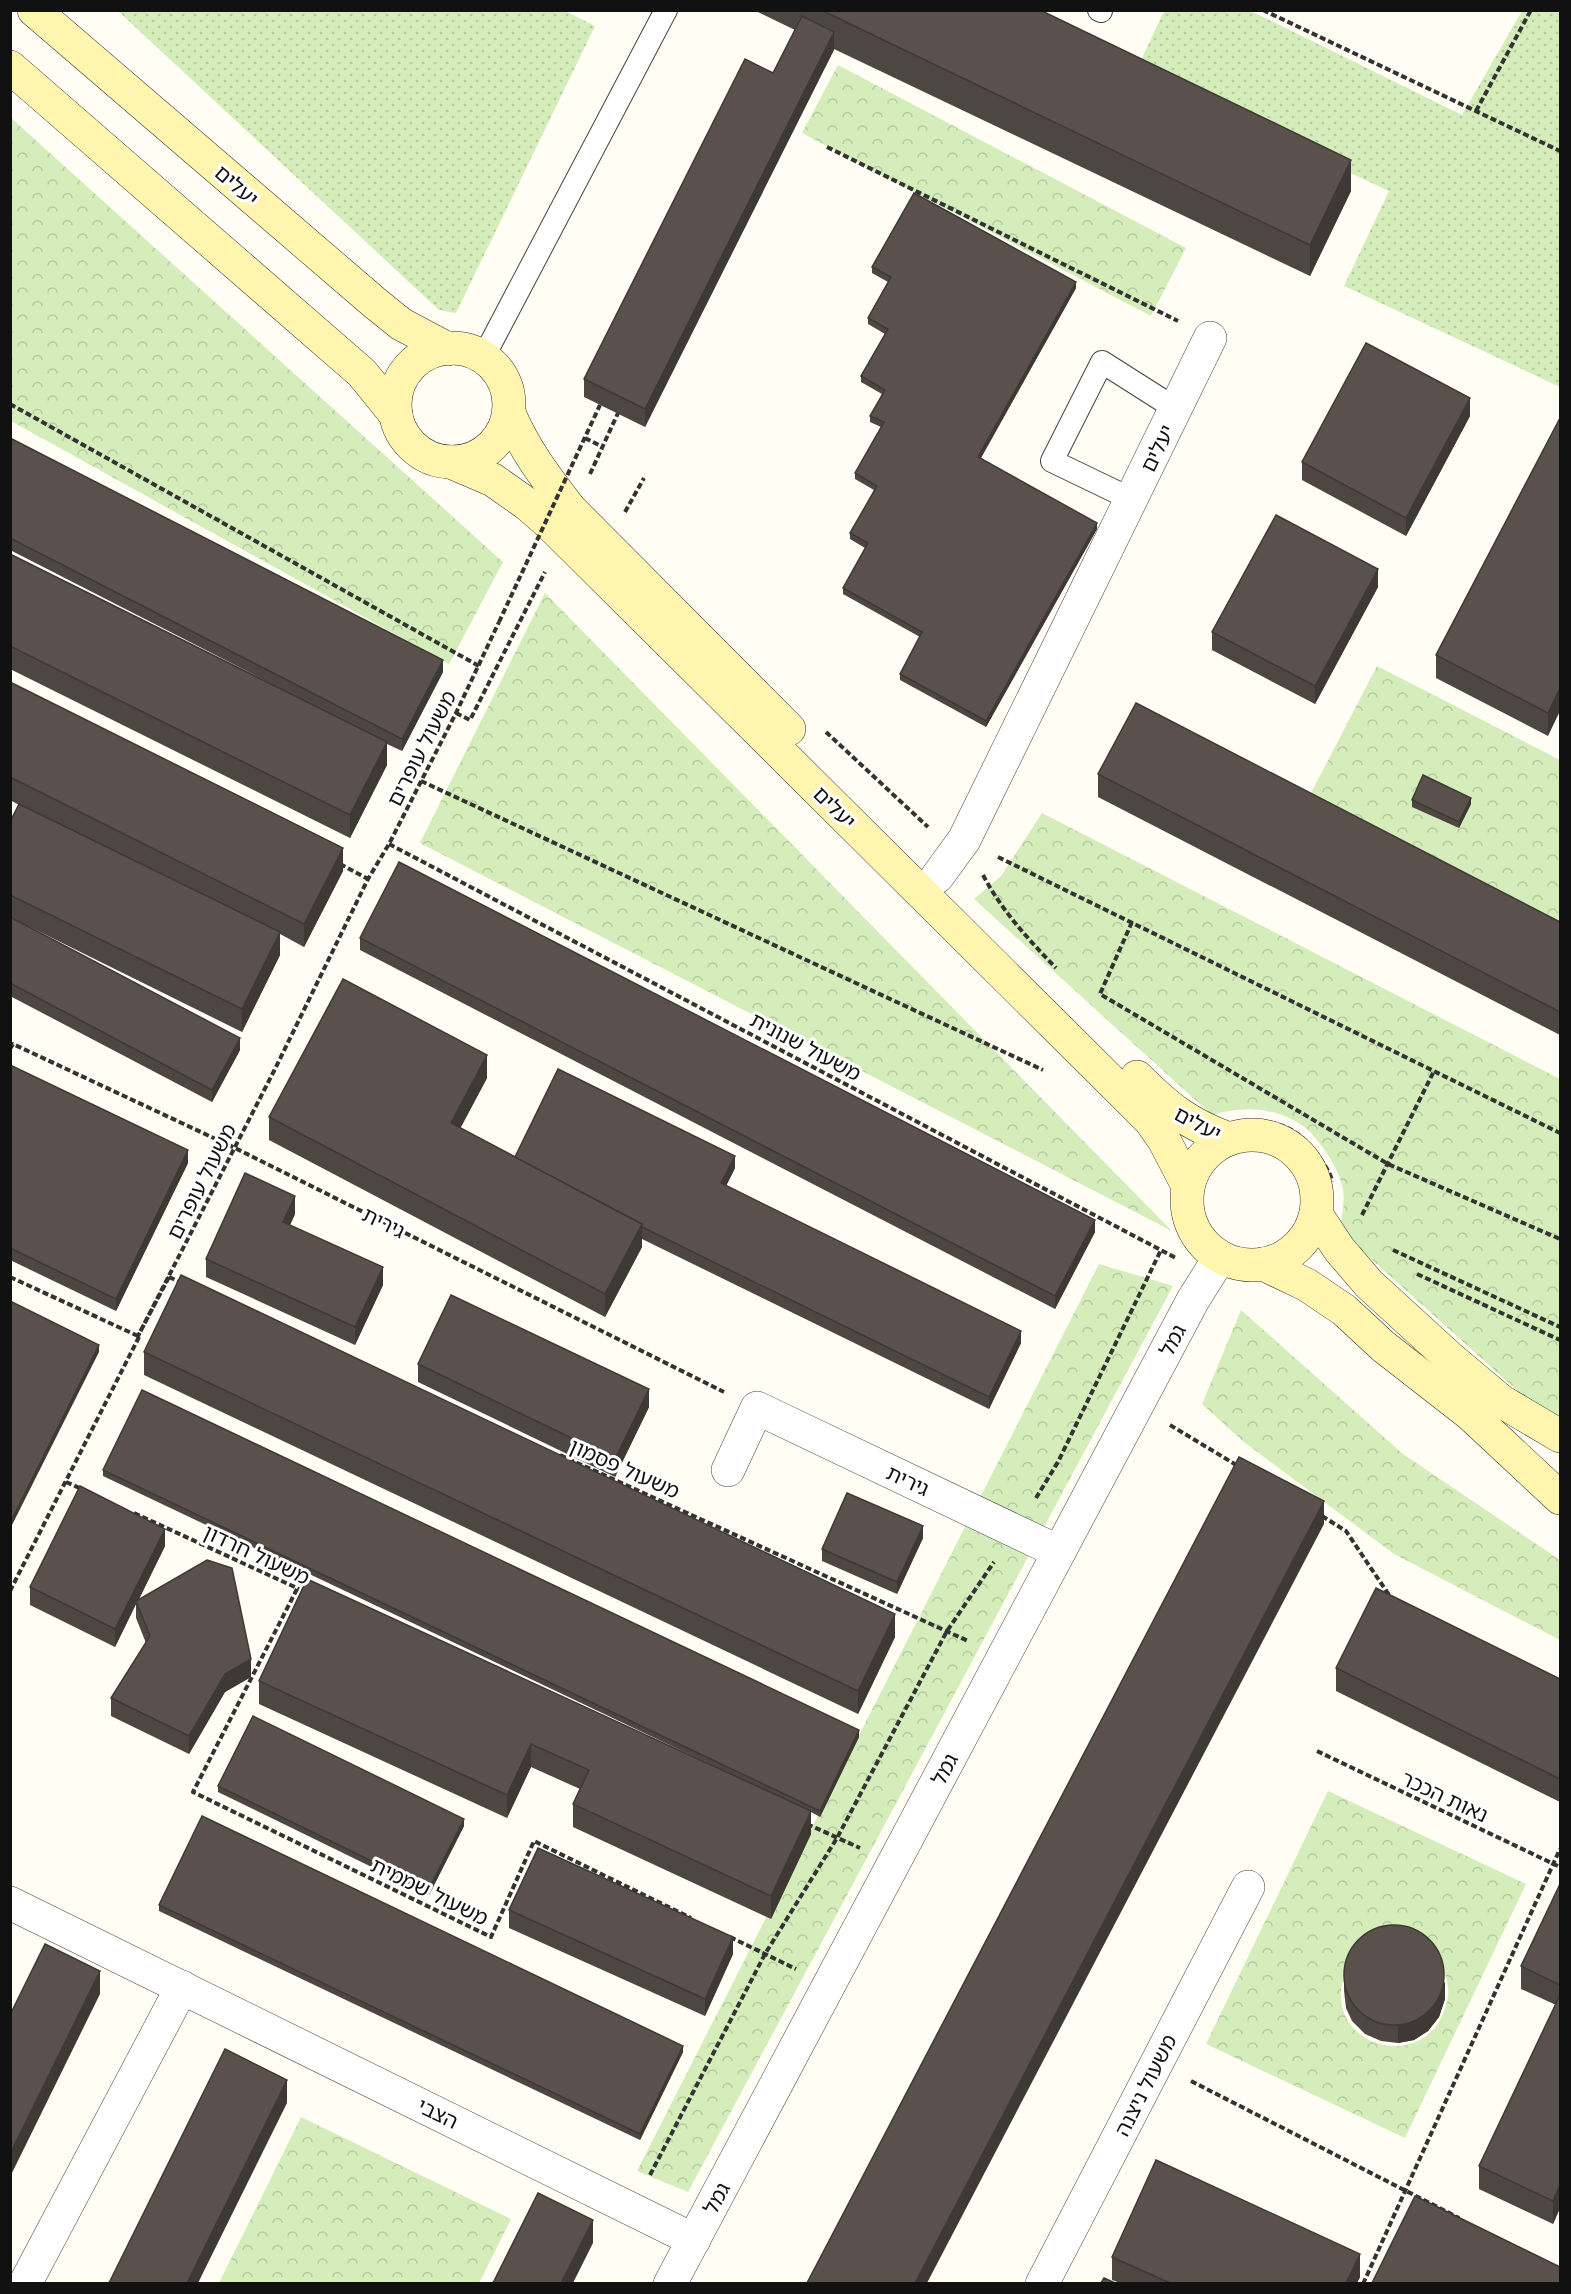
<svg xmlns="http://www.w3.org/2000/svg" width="1571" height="2294" font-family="'Noto Serif','Noto Sans Hebrew',serif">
	<defs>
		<pattern id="grass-dots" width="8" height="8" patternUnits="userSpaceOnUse" patternTransform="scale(1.5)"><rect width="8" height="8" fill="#d5edba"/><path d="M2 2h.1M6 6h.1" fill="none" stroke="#b6ca9f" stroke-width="1.8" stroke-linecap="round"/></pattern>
		<pattern id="park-crowns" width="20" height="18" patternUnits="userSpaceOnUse" patternTransform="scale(1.5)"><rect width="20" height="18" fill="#d5edba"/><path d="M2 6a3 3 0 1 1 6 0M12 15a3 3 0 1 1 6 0" fill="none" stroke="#b6ca9f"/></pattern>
	</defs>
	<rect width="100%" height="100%" fill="#fffdf4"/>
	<g fill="url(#grass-dots)">
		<path d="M563 10 595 26 456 313 439 310 118 11Z"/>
		<path d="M1164 11H1251L1462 115 1522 11H1560V387L1344 286 1389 191 1135 73Z"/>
	</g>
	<g fill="url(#park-crowns)" fill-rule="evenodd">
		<path d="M838 65 1186 248 1151 316 802 133Z"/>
		<path d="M10 117 503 562 449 664 11 421Z"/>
		<path d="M545 593 1172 1231 420 843Z"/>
		<path d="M1377 666 1560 760V926L1309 797Z"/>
		<path d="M1042 813 1560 1079V1429L1339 1230C1342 1217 1345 1203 1343 1189 1340 1175 1331 1158 1323 1148 1318 1142 1314 1135 1308 1130 1280 1107 1245 1105 1212 1115L974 899 1001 876Z"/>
		<path d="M1099 1264 1173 1286 688 2192 637 2171Z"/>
		<path d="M1241 1310 1403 1454 1560 1560V1640L1394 1554 1244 1442 1202 1404Z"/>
		<path d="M1328 1791 1526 1884 1405 2138 1206 2044ZM1444 1970C1445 1976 1448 1982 1448 1988 1449 1996 1447 2003 1444 2011 1425 2068 1337 2051 1341 1991 1341 1985 1344 1978 1345 1973Z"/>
		<path d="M301 2117 511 2219 479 2283H219Z"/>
	</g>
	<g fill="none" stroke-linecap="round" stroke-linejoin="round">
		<defs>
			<g id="lane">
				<path d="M1099 10 1101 11"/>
				<path d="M483 358 666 10"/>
				<path d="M1131 499 1052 461 1102 362 1176 409"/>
			</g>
			<g id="street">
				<path d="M937 877 964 840 1210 338"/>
				<path d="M728 1470 757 1408 1059 1552"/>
				<path d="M10 1903 694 2240"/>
				<path d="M25 2284 182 1987"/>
				<path d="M670 2284 1193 1300 1220 1257"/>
				<path d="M1042 2284 1248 1887"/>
			</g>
			<g id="secondary">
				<path d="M34 10 375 303 401 324 448 349"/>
				<path d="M10 67 362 373 396 415"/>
				<circle cx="452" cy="405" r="57"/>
				<path d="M509 413C524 449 546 478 570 509L789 729"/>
				<path d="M451 462 493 480 527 504 550 524 1150 1120 1164 1140 1188 1186"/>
				<path d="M1137 1077C1168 1108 1188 1124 1229 1139"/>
				<circle cx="1252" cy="1200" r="65"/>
				<path d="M1316 1214 1339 1249 1369 1284 1451 1359 1501 1401 1560 1436"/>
				<path d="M1263 1264 1307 1285 1344 1310 1384 1347 1470 1414 1560 1498"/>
			</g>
		</defs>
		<use href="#lane" stroke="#444" stroke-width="24"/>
		<use href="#street" stroke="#444" stroke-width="34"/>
		<use href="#secondary" stroke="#333" stroke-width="34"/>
		<g stroke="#333" stroke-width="4" stroke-dasharray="6 3" stroke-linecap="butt">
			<path d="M1263 10 1560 151"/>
			<path d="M1476 111 1531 10"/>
			<path d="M827 147 1178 321"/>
			<path d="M10 404 479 666"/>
			<path d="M585 438 603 447"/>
			<path d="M590 474 618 413"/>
			<path d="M625 512 644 478"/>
			<path d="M456 713 470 720 545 572"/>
			<path d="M826 732 928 827"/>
			<path d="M421 781 1043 1070"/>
			<path d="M389 844 1176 1258"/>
			<path d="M998 857 1560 1133"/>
			<path d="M340 864 368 879"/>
			<path d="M983 875C1002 911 1028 939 1056 968"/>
			<path d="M1132 922 1100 994 1388 1164 1560 1239"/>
			<path d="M10 1049 13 1044 235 1148 724 1392"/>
			<path d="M1261 1121C1290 1124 1306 1137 1322 1161 1326 1168 1331 1173 1332 1182"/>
			<path d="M1362 1215 1434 1071"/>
			<path d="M1393 1250 1560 1327"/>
			<path d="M1417 1274 1560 1340"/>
			<path d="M10 1277 138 1336"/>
			<path d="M169 1277 182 1283"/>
			<path d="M169 1277 138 1336 275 1069 368 879 389 844 456 713 499 622"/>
			<path d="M1170 1425 1238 1466"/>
			<path d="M560 1455 968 1641"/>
			<path d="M66 1482 84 1490"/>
			<path d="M1036 1498 1058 1462 1161 1250"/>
			<path d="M134 1513 299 1589"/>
			<path d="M1322 1516 1346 1531 1391 1598"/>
			<path d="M297 1589 193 1792 491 1937 534 1841 691 1918"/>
			<path d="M10 1591 140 1335"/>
			<path d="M1317 1751 1560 1867"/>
			<path d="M807 1824 860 1848"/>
			<path d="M730 1937 796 1969"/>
			<path d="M1191 2081 1459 2218"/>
			<path d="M650 2175 765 1954 837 1838 947 1631 994 1562"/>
			<path d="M1363 2284 1560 1849"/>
		</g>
		<use href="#lane" stroke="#fff" stroke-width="22"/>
		<use href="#street" stroke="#fff" stroke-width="33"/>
		<use href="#secondary" stroke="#fff5af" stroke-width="33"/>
		<path stroke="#333" stroke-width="4" stroke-dasharray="6 3" stroke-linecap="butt" d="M499 622 600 405"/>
	</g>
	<g fill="#4d4641">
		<path d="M754 10H1040L1351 191 1310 276 834 49 645 427 584 397V379L773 73 795 30Z"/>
		<path d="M872 267 1076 288 981 458 1097 529 986 727 900 680V674L920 637 843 594V588L865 548 850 539V533L874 490 855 479V473L881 427 870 422V416L882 394 861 382V376L885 334 868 324V318L888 282 872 273Z"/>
		<path d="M1470 416 1406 536 1302 480V462Z"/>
		<path d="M1560 418 1548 736 1436 678V655Z"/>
		<path d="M10 438 443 672 402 751 387 744V765L350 838 10 669V554L282 689 10 550Z"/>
		<path d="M1378 587 1315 704 1212 650V632Z"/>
		<path d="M10 682 343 871 304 947 280 934V955L242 1032 26 925 240 1050 212 1102 10 996V822L19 805 10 800Z"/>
		<path d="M1098 774 1560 922V1035L1098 797Z"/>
		<path d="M1412 800 1471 804 1459 828 1412 807Z"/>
		<path d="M360 938 1095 1232 1055 1309 360 950Z"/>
		<path d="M10 1065 188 1163 116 1311 10 1260Z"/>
		<path d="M487 1078 460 1128 515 1157 735 1168 726 1186 1021 1343 989 1409 642 1239V1247L605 1317 269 1140V1117Z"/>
		<path d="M295 1214 290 1225 383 1285 355 1345 206 1277V1259Z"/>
		<path d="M144 1352 895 1637 858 1714 144 1375Z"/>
		<path d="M418 1364 649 1407 615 1477 418 1382Z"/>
		<path d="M103 1470 859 1737 820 1817 811 1812V1834L771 1919 573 1827V1804L580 1789 531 1767 507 1818 259 1704V1681L741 1779 103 1476Z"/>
		<path d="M923 1538 897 1594 822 1561V1549Z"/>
		<path d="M165 1546 139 1599 251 1677 225 1692 189 1754 111 1716V1698L146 1643 136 1618V1604L115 1647 30 1605V1587Z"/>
		<path d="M1336 1668 1560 1679V1802L1336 1691Z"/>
		<path d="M218 1786 464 1826 429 1895 218 1792Z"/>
		<path d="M1560 1884V2208L1553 2224 1479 2189V2166L1556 2005 1521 1989V1966Z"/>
		<path d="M159 1905 683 2052 640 2140 159 1911Z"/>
		<path d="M509 1910 733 1954 705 2016 509 1928Z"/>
		<path d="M1344 1973 1445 1999 1439 2017 1428 2031 1414 2040 1398 2043 1381 2041 1365 2034 1352 2021 1346 2008 1344 1991Z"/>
		<path d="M1112 2257 1360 2277 1357 2283H1120L1112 2280Z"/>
	</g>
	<g fill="#3f3935">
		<path d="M834 32V50L645 427V409Z"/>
		<path d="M1351 160V191L1310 276V245Z"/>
		<path d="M1076 282V288L978 463V457Z"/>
		<path d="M1470 398V416L1406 536V518Z"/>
		<path d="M1097 523V529L986 727V721Z"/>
		<path d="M1378 569V587L1315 704V686Z"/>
		<path d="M443 660V672L402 751V739Z"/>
		<path d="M1560 688V711L1548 736V713Z"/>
		<path d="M387 742V765L350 838V815Z"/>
		<path d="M1471 798V804L1459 828V822Z"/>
		<path d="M343 848V871L304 947V924Z"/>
		<path d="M280 932V955L242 1032V1009Z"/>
		<path d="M240 1038V1050L212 1102V1090Z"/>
		<path d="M487 1055V1078L451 1146V1123Z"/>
		<path d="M188 1150V1163L116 1311V1299Z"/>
		<path d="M735 1156V1168L721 1196V1183Z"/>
		<path d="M295 1196V1214L283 1240V1222Z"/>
		<path d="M1095 1220V1232L1055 1309V1296Z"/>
		<path d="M642 1224V1247L605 1317V1294Z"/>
		<path d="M383 1267V1285L355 1345V1327Z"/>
		<path d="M1021 1331V1343L989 1409V1397Z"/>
		<path d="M99 1345V1352L10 1529V1523Z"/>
		<path d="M649 1389V1407L615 1477V1459Z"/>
		<path d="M1324 1501V1524L927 2283H915Z"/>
		<path d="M923 1526V1538L897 1594V1582Z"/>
		<path d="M165 1529V1546L137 1603 136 1601V1604L115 1647V1629Z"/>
		<path d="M895 1614V1637L858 1714V1691Z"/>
		<path d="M251 1659V1677L225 1692 189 1754V1736L225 1674Z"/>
		<path d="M859 1730V1737L820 1817V1811Z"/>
		<path d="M531 1744V1767L507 1818V1795Z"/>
		<path d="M811 1811V1834L771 1919V1896Z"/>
		<path d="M464 1819V1826L429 1895V1889Z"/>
		<path d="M733 1937V1954L705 2016V1999Z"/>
		<path d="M100 1971V1994L10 2177V2154Z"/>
		<path d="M1445 1982V1999L1439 2017 1428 2031 1414 2040 1398 2043V2025Z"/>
		<path d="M683 2046V2052L640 2140V2134Z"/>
		<path d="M287 2080V2103L198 2283H187Z"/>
		<path d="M1560 2185V2208L1553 2224V2201Z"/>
		<path d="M593 2220V2243L573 2283H561Z"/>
		<path d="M1360 2254V2277L1357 2283H1346Z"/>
	</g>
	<g fill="#5a514c" stroke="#3f3935" stroke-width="1.5">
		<path d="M821 10H1040L1351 160 1310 245Z"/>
		<path d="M802 16 834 32 645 409 584 379 745 59 773 73Z"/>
		<path d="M914 193 1076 282 978 457 1097 523 986 721 900 674 922 632 843 588 868 543 850 533 877 486 855 473 884 422 870 416 885 390 861 376 888 329 868 318 891 277 872 267Z"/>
		<path d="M1366 343 1470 398 1406 518 1302 462Z"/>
		<path d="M1560 418V688L1548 713 1436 655Z"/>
		<path d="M10 438 443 660 402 739 10 538Z"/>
		<path d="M1276 515 1378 569 1315 686 1212 632Z"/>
		<path d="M10 554 387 742 350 815 10 646Z"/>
		<path d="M10 682 343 848 304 924 10 777Z"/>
		<path d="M1136 703 1560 922V1012L1098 774Z"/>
		<path d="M1423 775 1471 798 1459 822 1412 800Z"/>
		<path d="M19 804 280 932 242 1009 10 895V822Z"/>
		<path d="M399 862 1095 1220 1055 1296 360 938Z"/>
		<path d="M10 917 240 1038 212 1090 10 983Z"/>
		<path d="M343 979 487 1055 451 1123 642 1224 605 1294 269 1117Z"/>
		<path d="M10 1065 188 1150 116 1299 10 1248Z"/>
		<path d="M558 1069 735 1156 721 1183 1021 1331 989 1397 642 1227V1224L515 1157Z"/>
		<path d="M245 1173 295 1196 283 1222 383 1267 355 1327 206 1259Z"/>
		<path d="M181 1275 895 1614 858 1691 144 1352Z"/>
		<path d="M451 1295 649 1389 615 1459 418 1364Z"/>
		<path d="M10 1301 99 1345 10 1523Z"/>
		<path d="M142 1390 859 1730 820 1811 103 1470Z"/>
		<path d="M1239 1457 1324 1501 915 2283H807Z"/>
		<path d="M80 1486 165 1529 115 1629 30 1587Z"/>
		<path d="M847 1493 923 1526 897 1582 822 1549Z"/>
		<path d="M207 1560 232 1568 251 1659 225 1674 189 1736 111 1698 150 1636 136 1601Z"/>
		<path d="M307 1579 811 1811 771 1896 573 1804 589 1770 531 1744 507 1795 259 1681Z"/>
		<path d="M1376 1588 1560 1679V1779L1336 1668Z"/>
		<path d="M253 1716 464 1819 429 1889 218 1786Z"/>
		<path d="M202 1816 683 2046 640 2134 159 1905Z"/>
		<path d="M538 1848 733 1937 705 1999 509 1910Z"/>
		<path d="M1560 1884V1985L1521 1966Z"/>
		<circle cx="1394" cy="1975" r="50"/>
		<path d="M45 1944 100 1971 10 2154V2015Z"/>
		<path d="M1560 1995V2185L1553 2201 1479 2166Z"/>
		<path d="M225 2049 287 2080 187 2283H109Z"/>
		<path d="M1156 2160 1360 2254 1346 2283H1170L1112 2257Z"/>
		<path d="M538 2193 593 2220 561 2283H493Z"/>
		<path d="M1415 2196 1560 2267V2283H1372Z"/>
		<path d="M1104 2278 1115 2283H1101Z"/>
	</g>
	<g text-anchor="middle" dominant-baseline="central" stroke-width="6" stroke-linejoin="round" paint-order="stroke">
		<g font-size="21" fill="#111" stroke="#fff">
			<text transform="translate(237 185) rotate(41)">יעלים</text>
			<text transform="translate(1157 448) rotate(-64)">יעלים</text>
			<text transform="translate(421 748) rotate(-63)">משעול עופרים</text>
			<text transform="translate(835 807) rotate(45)">יעלים</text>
			<text transform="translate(806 1046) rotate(28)">משעול שנונית</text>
			<text transform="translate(1198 1123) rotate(28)">יעלים</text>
			<text transform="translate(201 1181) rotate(-63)">משעול עופרים</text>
			<text transform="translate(384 1222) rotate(26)">גירית</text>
			<text transform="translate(1172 1340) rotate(-62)">גמל</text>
			<text transform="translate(625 1468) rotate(24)">משעול פסמון</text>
			<text transform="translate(908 1480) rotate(25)">גירית</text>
			<text transform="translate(257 1554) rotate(25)">משעול חרדון</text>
			<text transform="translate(944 1769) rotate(-62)">גמל</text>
			<text transform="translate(1445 1796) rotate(25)">נאות הככר</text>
			<text transform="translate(430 1891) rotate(26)">משעול שממית</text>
			<text transform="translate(1145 2085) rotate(-63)">משעול ניצנה</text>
			<text transform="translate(438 2113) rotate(26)">הצבי</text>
			<text transform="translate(716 2198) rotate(-62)">גמל</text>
		</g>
	</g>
	<rect width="1571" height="2294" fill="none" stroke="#111111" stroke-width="24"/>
</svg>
